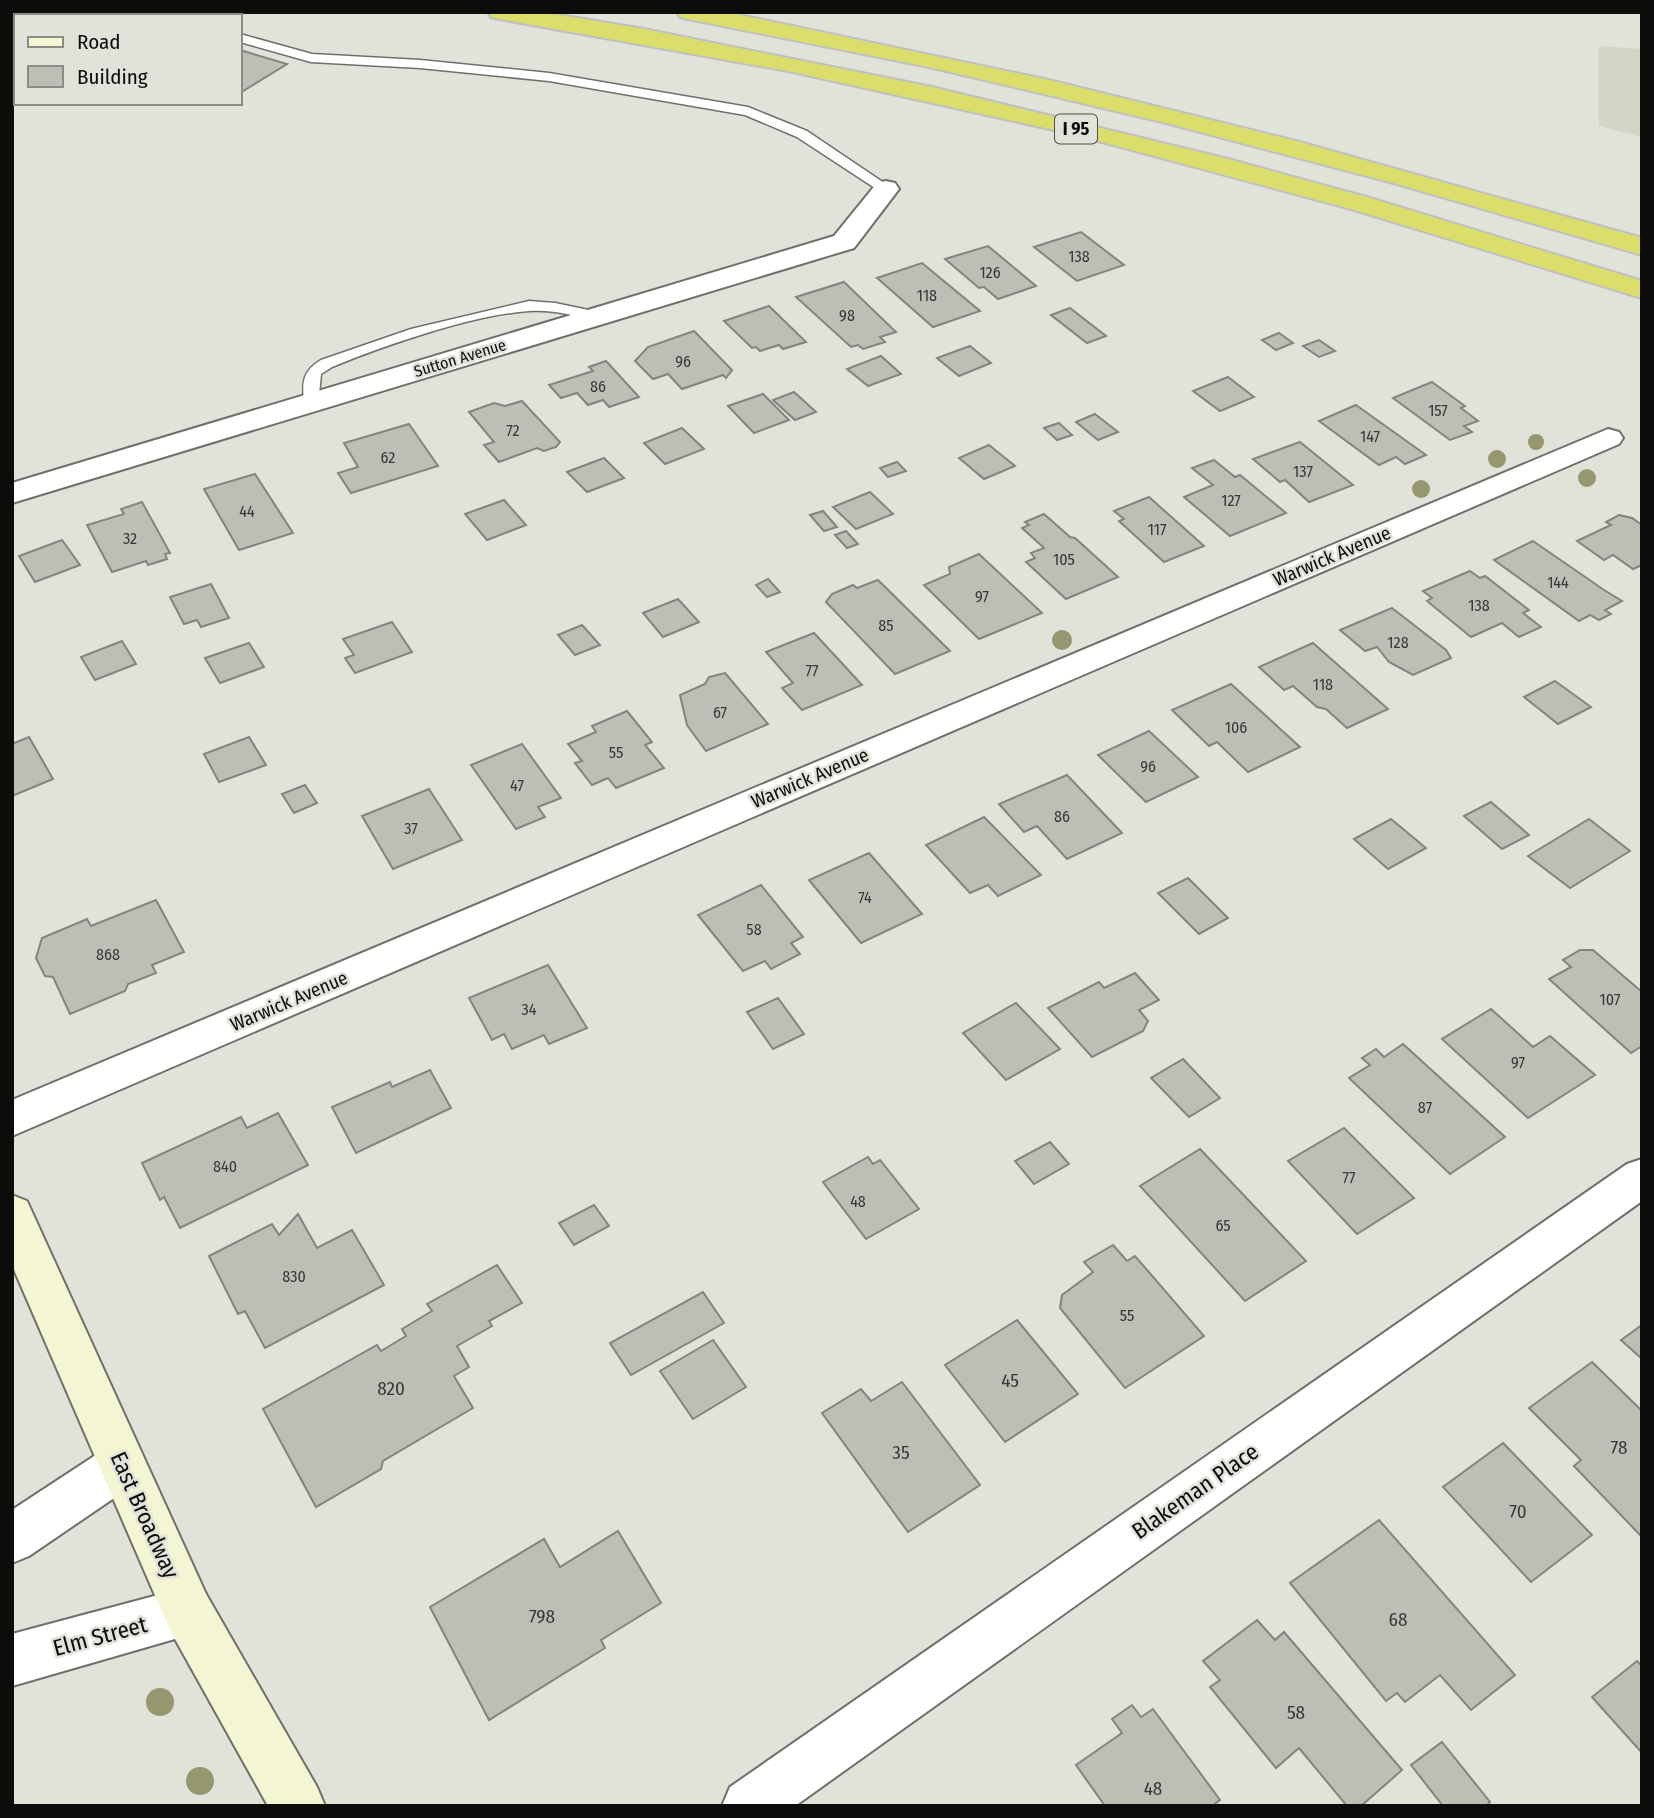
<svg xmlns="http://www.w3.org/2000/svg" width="1654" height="1818" font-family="'Fira Sans Condensed',sans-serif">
	<rect width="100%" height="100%" fill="#e1e2da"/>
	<path fill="#d4d5c7" d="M1599 46 1642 49V137L1599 126Z"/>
	<g fill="#bebeb7" stroke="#83847d" stroke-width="2">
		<path d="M68 12H117L129 16H65L70 13Z"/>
		<path d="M240 50 287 64 240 93Z"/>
		<path d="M1081 232 1124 265 1077 281 1034 247Z"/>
		<path d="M988 246 1036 286 998 299 984 287 979 288 945 259Z"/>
		<path d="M922 263 980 311 933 327 877 278Z"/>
		<path d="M844 282 896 332 880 337 885 342 863 349 858 345 851 347 796 297Z"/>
		<path d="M769 306 806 342 783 349 779 345 760 351 756 347 752 348 724 321Z"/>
		<path d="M1070 308 1106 336 1087 343 1051 315Z"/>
		<path d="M694 331 732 370 726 378 723 375 682 389 668 374 653 379 635 361 648 347Z"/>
		<path d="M1279 333 1293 343 1276 350 1262 340Z"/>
		<path d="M1319 340 1335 351 1319 357 1303 346Z"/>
		<path d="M970 346 991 363 959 376 937 358Z"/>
		<path d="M881 356 901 374 868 386 847 369Z"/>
		<path d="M606 361 639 397 609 407 603 400 588 405 577 393 561 398 549 385 593 371 589 367Z"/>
		<path d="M1228 377 1254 397 1220 411 1193 391Z"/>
		<path d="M1432 382 1465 406 1461 408 1478 421 1464 426 1472 432 1450 440 1393 398Z"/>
		<path d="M794 392 816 412 795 420 773 400Z"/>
		<path d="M763 394 789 420 754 433 728 406Z"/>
		<path d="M522 401 560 442 556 447 544 451 537 448 499 462 484 445 494 442 469 412 494 403 505 406Z"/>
		<path d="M1356 405 1426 455 1405 464 1396 457 1379 465 1319 421Z"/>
		<path d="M1095 414 1118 432 1098 440 1076 422Z"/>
		<path d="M1059 423 1072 435 1057 440 1044 428Z"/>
		<path d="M409 424 438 466 351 493 338 473 358 467 344 443Z"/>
		<path d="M682 428 704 449 665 464 644 443Z"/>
		<path d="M1300 442 1353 485 1309 502 1285 480 1280 482 1253 459Z"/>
		<path d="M989 445 1015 466 984 479 959 458Z"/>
		<path d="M604 458 624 478 587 492 567 472Z"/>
		<path d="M1214 460 1235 477 1240 475 1286 513 1230 536 1184 497 1213 485 1192 468Z"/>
		<path d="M897 462 906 471 888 477 880 468Z"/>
		<path d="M255 474 293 533 239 550 204 489Z"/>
		<path d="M870 492 893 514 856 529 833 507Z"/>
		<path d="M1149 497 1204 546 1164 562 1119 521 1124 519 1114 511Z"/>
		<path d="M504 500 526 525 487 540 465 514Z"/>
		<path d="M142 502 170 553 165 554 167 559 148 565 146 561 112 572 87 525 124 514 121 509Z"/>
		<path d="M823 511 837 527 824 531 810 515Z"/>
		<path d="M1044 514 1070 537 1075 538 1118 577 1066 599 1026 562 1035 558 1031 553 1044 548 1022 528 1029 525 1025 522Z"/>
		<path d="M1619 515 1632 518 1642 525V565L1633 569 1613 555 1604 560 1577 541 1611 525 1606 522Z"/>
		<path d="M846 531 858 544 847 548 835 535Z"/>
		<path d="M62 540 80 565 35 582 19 556Z"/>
		<path d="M1533 541 1604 590 1622 601 1605 610 1611 614 1599 620 1590 615 1579 621 1494 560Z"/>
		<path d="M979 554 1042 613 979 639 924 585 950 574 949 567Z"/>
		<path d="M1470 571 1480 578 1485 576 1529 610 1523 613 1541 627 1519 637 1502 623 1471 637 1427 601 1432 598 1423 591Z"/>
		<path d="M768 579 780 592 767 597 756 585Z"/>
		<path d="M878 580 950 651 895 674 826 602 832 594 853 585 857 588Z"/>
		<path d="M211 584 229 618 201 627 197 620 184 624 170 597Z"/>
		<path d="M678 599 699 622 663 637 643 613Z"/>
		<path d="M1392 608 1446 650 1451 658 1413 675 1389 662 1377 647 1365 651 1340 630Z"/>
		<path d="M392 622 412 652 355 673 345 658 354 655 343 639Z"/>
		<path d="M582 625 600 645 575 655 558 635Z"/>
		<path d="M814 633 862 685 802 710 782 688 793 683 766 652Z"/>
		<path d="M122 641 136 664 95 680 81 657Z"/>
		<path d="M249 643 264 667 220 683 205 658Z"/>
		<path d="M1313 643 1388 709 1347 728 1326 709 1317 707 1293 686 1284 690 1259 667Z"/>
		<path d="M725 673 768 724 706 751 687 725 680 695 705 684 709 677Z"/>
		<path d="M1555 681 1591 707 1558 724 1524 697Z"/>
		<path d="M1231 684 1300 747 1248 772 1217 742 1209 746 1172 710Z"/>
		<path d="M627 711 652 742 645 745 664 768 616 788 608 778 592 785 575 763 582 761 568 744 596 732 592 726Z"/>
		<path d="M1149 731 1198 777 1146 802 1098 755Z"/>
		<path d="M29 737 53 779 12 796V744Z"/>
		<path d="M249 737 266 765 219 782 204 754Z"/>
		<path d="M522 744 561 798 538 807 545 817 516 829 471 765Z"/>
		<path d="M1067 775 1122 833 1067 859 1037 826 1024 832 999 804Z"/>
		<path d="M305 785 317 803 294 813 282 794Z"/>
		<path d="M429 789 462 840 393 869 362 816Z"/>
		<path d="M1491 802 1529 835 1502 849 1464 816Z"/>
		<path d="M984 817 1041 875 998 896 988 885 970 893 926 845Z"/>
		<path d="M1391 819 1426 848 1388 869 1354 839Z"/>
		<path d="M1589 819 1630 851 1570 888 1528 856Z"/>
		<path d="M869 853 922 914 861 943 809 880Z"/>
		<path d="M1188 878 1228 918 1199 934 1158 893Z"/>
		<path d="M761 885 803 937 791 943 800 954 771 969 765 961 743 971 698 915Z"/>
		<path d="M156 900 184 952 152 965 156 973 128 984 125 991 70 1014 53 977 45 976 36 958 42 938 87 919 91 926Z"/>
		<path d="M1580 950H1593L1642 992V1046L1631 1053 1549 979 1571 967 1563 960Z"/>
		<path d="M548 965 587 1028 549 1044 544 1035 512 1049 504 1034 492 1040 469 998Z"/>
		<path d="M1135 973 1159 1000 1139 1010 1148 1021 1143 1031 1092 1057 1048 1008 1099 982 1104 988Z"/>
		<path d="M778 998 804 1034 773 1049 747 1012Z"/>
		<path d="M1016 1003 1060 1049 1006 1080 963 1033Z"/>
		<path d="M1491 1009 1533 1047 1550 1036 1595 1075 1528 1118 1442 1039Z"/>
		<path d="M1403 1044 1505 1137 1450 1174 1349 1078 1370 1065 1362 1058 1376 1049 1384 1057Z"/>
		<path d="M1183 1059 1220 1098 1189 1117 1151 1078Z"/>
		<path d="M430 1070 451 1108 356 1153 332 1107 390 1082 392 1087Z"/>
		<path d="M278 1113 308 1165 180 1228 164 1197 160 1200 142 1163 241 1117 247 1128Z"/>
		<path d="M1344 1128 1414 1198 1357 1234 1288 1161Z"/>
		<path d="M1050 1142 1069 1164 1034 1184 1015 1161Z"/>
		<path d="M1200 1149 1306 1261 1245 1301 1140 1186Z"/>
		<path d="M868 1157 873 1164 880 1160 919 1209 866 1239 823 1182Z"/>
		<path d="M594 1205 609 1226 574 1245 559 1223Z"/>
		<path d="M298 1214 317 1248 352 1230 384 1285 265 1348 245 1311 238 1314 209 1256 272 1224 279 1235Z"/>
		<path d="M1113 1245 1127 1261 1135 1256 1204 1336 1125 1388 1060 1308 1062 1295 1093 1272 1084 1262Z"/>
		<path d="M497 1265 522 1303 489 1321 492 1326 457 1346 469 1367 454 1376 473 1408 383 1461 381 1469 316 1507 263 1409 377 1345 381 1351 406 1336 402 1329 432 1311 427 1304Z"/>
		<path d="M703 1292 724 1323 631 1375 610 1343Z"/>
		<path d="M1017 1320 1078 1394 1005 1442 945 1365Z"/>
		<path d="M1642 1325V1359L1621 1340Z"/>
		<path d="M713 1340 746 1387 693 1419 660 1371Z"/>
		<path d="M1592 1362 1642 1411 1641 1536 1574 1466 1581 1460 1529 1408Z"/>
		<path d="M902 1382 980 1485 908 1532 822 1413 861 1389 871 1401Z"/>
		<path d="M1503 1443 1592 1535 1531 1582 1443 1487Z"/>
		<path d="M1379 1520 1515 1675 1471 1710 1440 1675 1405 1702 1397 1693 1386 1701 1290 1583Z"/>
		<path d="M618 1531 661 1603 601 1640 605 1648 489 1720 430 1607 544 1539 560 1567Z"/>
		<path d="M1257 1620 1275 1640 1284 1632 1402 1770 1361 1806H1347L1299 1748 1276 1768 1210 1687 1220 1680 1203 1661Z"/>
		<path d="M1637 1661 1642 1666V1753L1592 1697Z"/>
		<path d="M1132 1705 1141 1717 1153 1709 1220 1800 1212 1806H1105L1076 1765 1122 1733 1112 1719Z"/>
		<path d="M1442 1742 1490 1802 1486 1806H1443L1411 1765Z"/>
	</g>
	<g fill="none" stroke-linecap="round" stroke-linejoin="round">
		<defs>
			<g id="lane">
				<path d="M145 12H164L169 16H150Z"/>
				<path d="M240 34 312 54 420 60 549 73 748 107 807 131 893 189 886 193 881 192 797 137 745 115 549 81 420 68 311 62 240 42Z"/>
				<path d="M529 301 555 303 603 313 606 316 598 321C576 316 552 309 529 311 472 315 386 345 332 367L321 374 318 405H306L304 402C302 381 303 371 321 360L411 329Z"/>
			</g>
			<g id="street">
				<path d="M886 181 895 183 899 189 854 248 12 503V483L834 236 877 183Z"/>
				<path d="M1608 429 1619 432 1623 438 1619 444 12 1136V1100Z"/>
				<path d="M1642 1159V1201L795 1806H722L730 1787 1627 1164Z"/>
				<path d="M122 1442 139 1449 146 1465 139 1481 29 1556 12 1563V1510L105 1449Z"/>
				<path d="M188 1587 206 1594 213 1612 206 1630 12 1686V1634Z"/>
			</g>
			<path id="secondary" d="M12 1195 27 1201 206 1594 317 1787 325 1806H268L170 1630 12 1265Z"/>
			<g id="highway">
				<path d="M488 12H542L644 29 932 87 1228 159 1370 198 1642 281V298L1351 209 1072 134 788 71 499 19 491 17Z"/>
				<path d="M677 12H726L1049 80 1296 141 1642 238V255L1397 184 1162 122 929 67 688 19 680 17Z"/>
			</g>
		</defs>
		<use href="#lane" stroke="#70706a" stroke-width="3"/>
		<use href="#street" stroke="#70706a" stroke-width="4"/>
		<use href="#secondary" stroke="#70706a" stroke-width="4"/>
		<use href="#highway" stroke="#c0c0bf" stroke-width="4"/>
		<use href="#lane" fill="#fff" fill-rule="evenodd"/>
		<use href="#street" fill="#fff" fill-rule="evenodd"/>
		<use href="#secondary" fill="#f4f5d3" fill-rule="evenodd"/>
		<use href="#highway" fill="#dcde6c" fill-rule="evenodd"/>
	</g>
	<g fill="#96976e">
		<circle cx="1536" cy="442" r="8"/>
		<circle cx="1497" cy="459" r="9"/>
		<circle cx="1587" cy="478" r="9"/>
		<circle cx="1421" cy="489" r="9"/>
		<circle cx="1062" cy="640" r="10"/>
		<circle cx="160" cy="1702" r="14"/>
		<circle cx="200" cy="1781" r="14"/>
	</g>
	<g text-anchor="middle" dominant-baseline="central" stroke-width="5" stroke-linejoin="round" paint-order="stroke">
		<g font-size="16" fill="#383835">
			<text x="1079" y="256">138</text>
			<text x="990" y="272">126</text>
			<text x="927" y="295">118</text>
			<text x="847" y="315">98</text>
			<text x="683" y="361">96</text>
			<text x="598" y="386">86</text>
			<text x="1438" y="410">157</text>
			<text x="513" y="430">72</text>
			<text x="1370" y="436">147</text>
			<text x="388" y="457">62</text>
			<text x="1303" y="471">137</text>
			<text x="1231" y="500">127</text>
			<text x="247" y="511">44</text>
			<text x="1157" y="529">117</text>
			<text x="130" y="538">32</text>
			<text x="1064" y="559">105</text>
			<text x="1558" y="582">144</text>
			<text x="982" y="596">97</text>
			<text x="1479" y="605">138</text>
			<text x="886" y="625">85</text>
			<text x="1398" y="642">128</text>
			<text x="812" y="670">77</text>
			<text x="1323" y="684">118</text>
			<text x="720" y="712">67</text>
			<text x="1236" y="727">106</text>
			<text x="616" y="752">55</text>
			<text x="1148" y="766">96</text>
			<text x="517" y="785">47</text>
			<text x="1062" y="816">86</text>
			<text x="411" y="828">37</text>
			<text x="865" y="897">74</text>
			<text x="754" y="929">58</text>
			<text x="108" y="954">868</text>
			<text x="1610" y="999">107</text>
			<text x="529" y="1009">34</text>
			<text x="1518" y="1062">97</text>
			<text x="1425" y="1107">87</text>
			<text x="225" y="1166">840</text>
			<text x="1349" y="1177">77</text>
			<text x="858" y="1201">48</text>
			<text x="1223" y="1225">65</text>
			<text x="294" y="1276">830</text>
			<text x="1127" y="1315">55</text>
		</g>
		<g font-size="16" fill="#0c0c0a" stroke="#e1e2da">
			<text transform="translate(460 358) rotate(-17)">Sutton Avenue</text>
		</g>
		<rect fill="#e1e2da" stroke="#4c4c48" stroke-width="2" x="1055" y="114.5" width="42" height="29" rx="5"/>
		<g font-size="18" font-weight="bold" fill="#0c0c0a">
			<text x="1076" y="129">I 95</text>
		</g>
		<g font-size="19" fill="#0c0c0a" stroke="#e1e2da">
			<text transform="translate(1332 556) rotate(-23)">Warwick Avenue</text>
			<text transform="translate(810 778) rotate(-23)">Warwick Avenue</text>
			<text transform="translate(289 1001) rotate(-23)">Warwick Avenue</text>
		</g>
		<g font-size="19" fill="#383835">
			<text x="1010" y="1380">45</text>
			<text x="391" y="1388">820</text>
			<text x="1619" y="1447">78</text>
			<text x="901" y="1452">35</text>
			<text x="1518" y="1511">70</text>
			<text x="542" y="1616">798</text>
			<text x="1398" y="1619">68</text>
			<text x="1296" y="1712">58</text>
			<text x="1153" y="1788">48</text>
		</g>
		<g font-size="23" fill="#0c0c0a" stroke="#e1e2da">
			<text transform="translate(1195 1491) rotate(-35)">Blakeman Place</text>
			<text transform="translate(145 1515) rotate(66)">East Broadway</text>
			<text transform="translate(100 1636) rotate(-15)">Elm Street</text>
		</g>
	</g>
	<rect width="1654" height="1818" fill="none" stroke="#0c0c0a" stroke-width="28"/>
	<rect x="14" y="14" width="228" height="91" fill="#e1e2da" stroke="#8c8c87" stroke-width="2"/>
	<rect x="28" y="37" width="35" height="10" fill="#f4f5d3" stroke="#8c8c87" stroke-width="2"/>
	<text x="77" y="49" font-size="21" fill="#0c0c0a">Road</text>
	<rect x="28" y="66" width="35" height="21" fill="#bebeb7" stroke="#8c8c87" stroke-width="2"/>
	<text x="77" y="84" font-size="21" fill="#0c0c0a">Building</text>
</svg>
